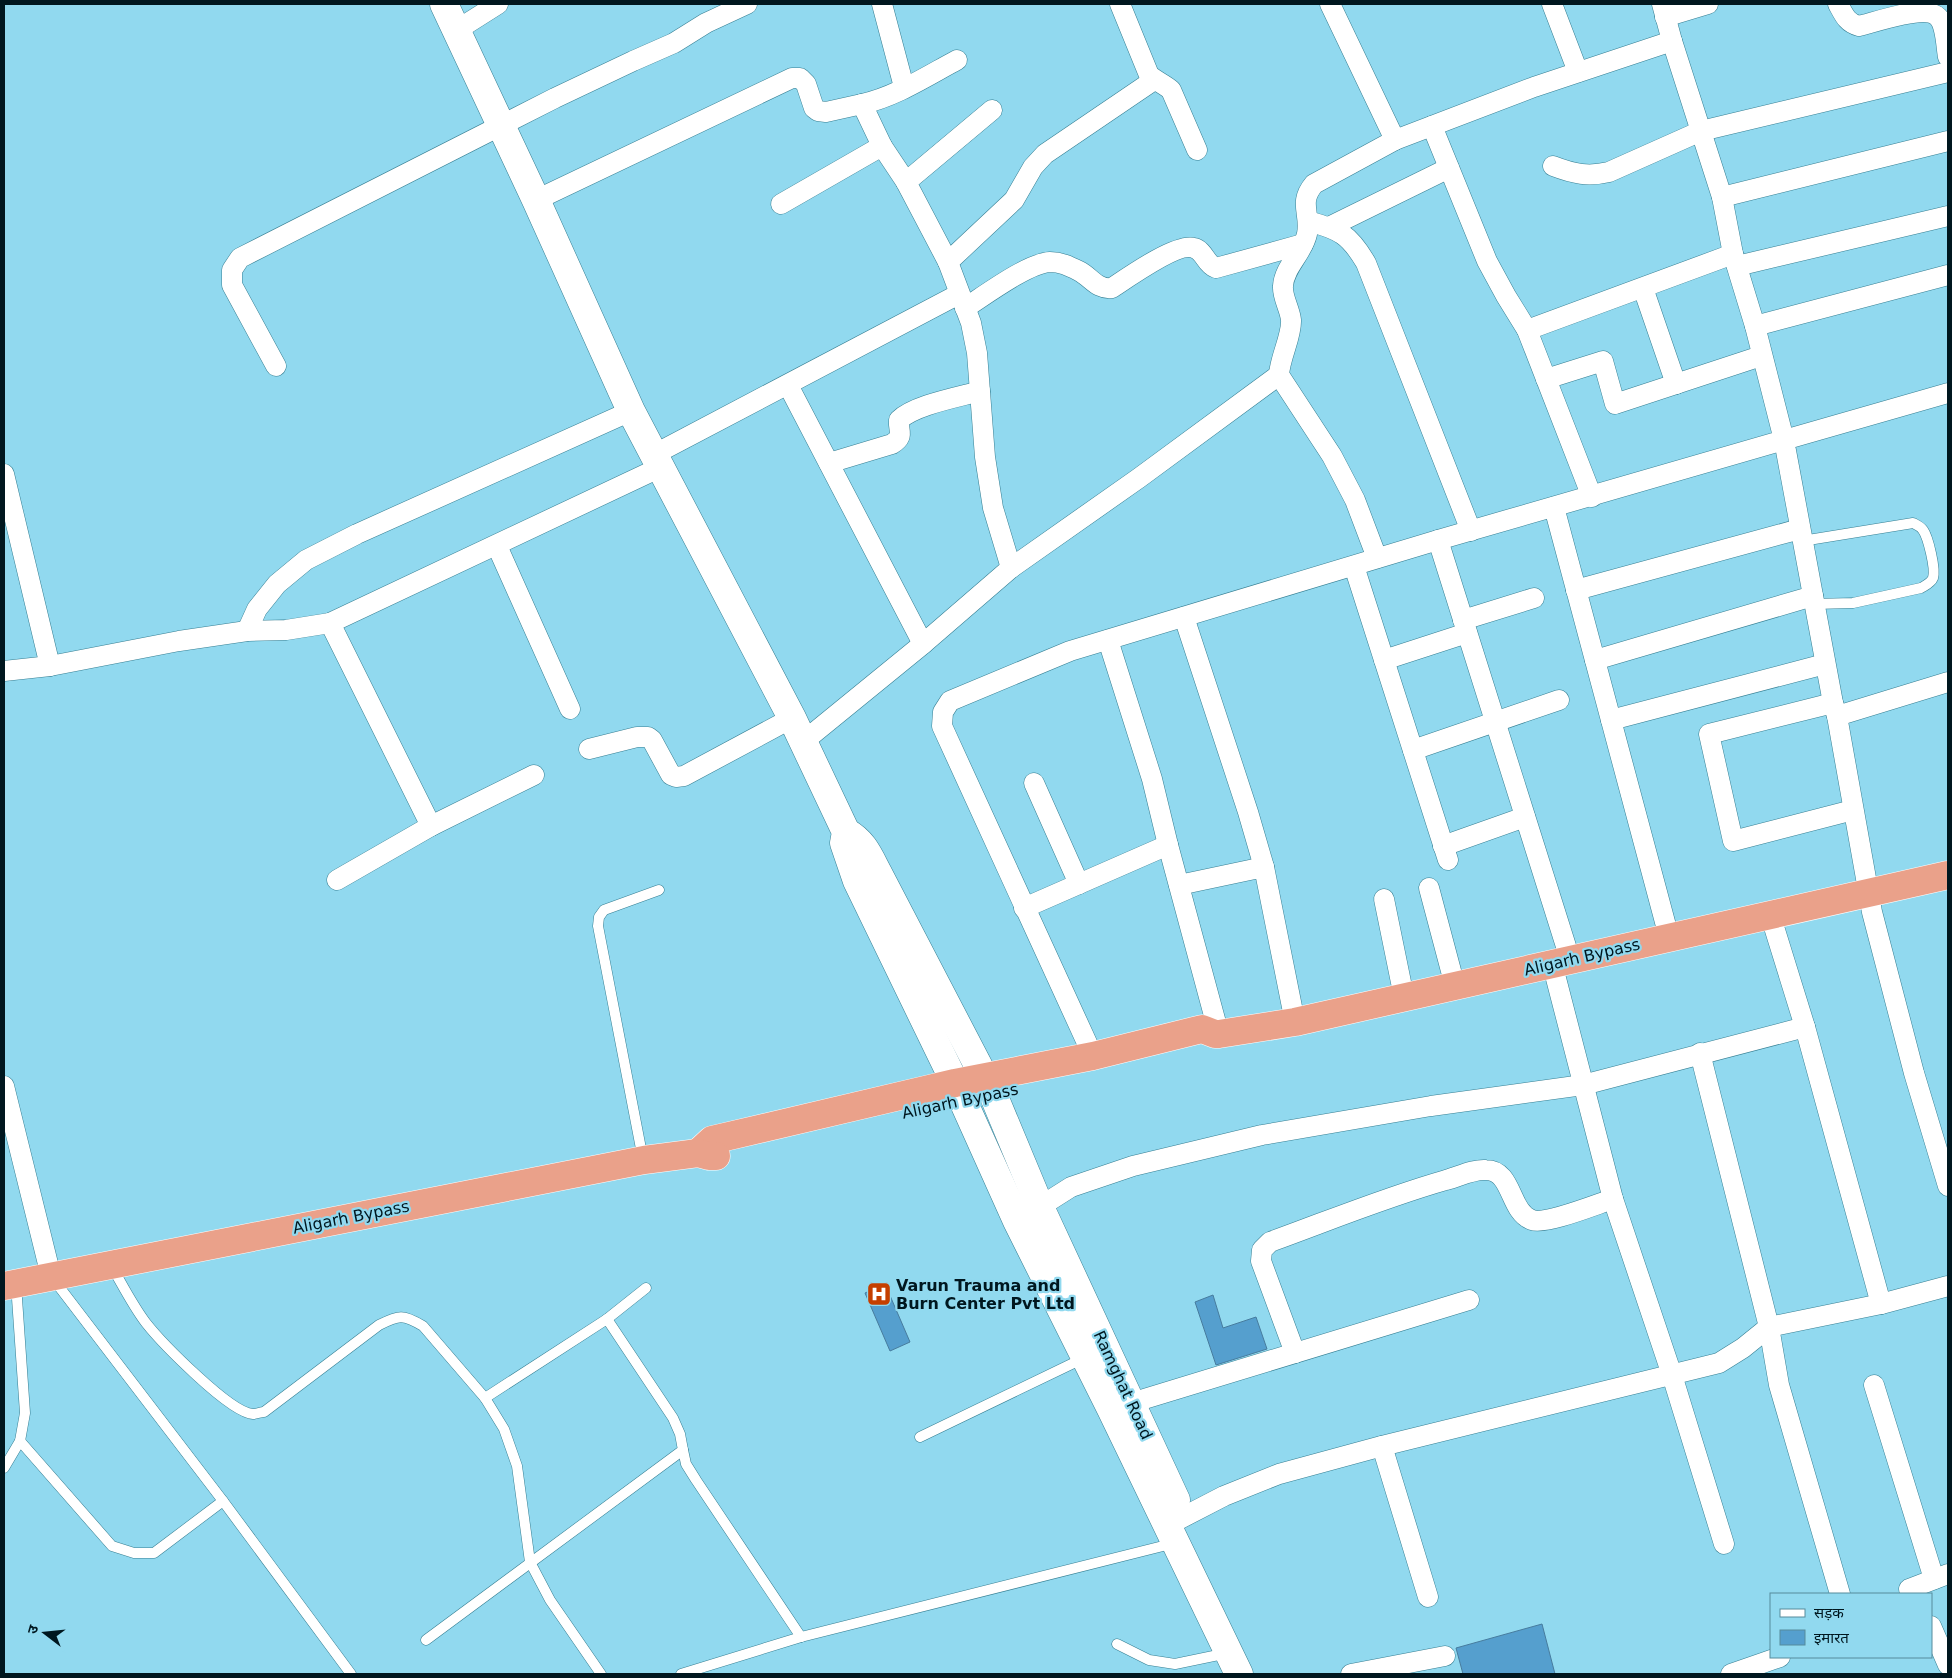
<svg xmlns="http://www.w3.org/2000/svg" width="1952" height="1678" font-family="'DejaVu Sans','Noto Sans Devanagari',sans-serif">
	<rect width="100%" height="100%" fill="#91d9ef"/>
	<g fill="#559fce" stroke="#477c9e">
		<path d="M885 1284 910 1342 890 1351 865 1293Z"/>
		<path d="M1213 1295 1223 1328 1256 1317 1267 1349 1216 1365 1195 1302Z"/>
		<path d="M1542 1624 1555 1674H1463L1456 1648Z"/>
	</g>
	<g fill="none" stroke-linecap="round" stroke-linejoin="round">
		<defs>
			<g id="lane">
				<path d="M1802 541 1913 523C1917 525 1920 526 1923 530 1928 537 1936 569 1933 578 1931 583 1926 585 1921 588L1853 603 1814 604"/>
				<path d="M643 1159 598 926 599 917 604 910 659 890"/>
				<path d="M112 1267C123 1286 133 1306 146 1323 161 1342 230 1413 253 1414 256 1414 261 1412 264 1412L379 1325C399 1315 403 1314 423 1326L485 1398 504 1429 517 1466 530 1562 550 1600 601 1674"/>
				<path d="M54 1280 223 1501 351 1674"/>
				<path d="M607 1319 646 1288"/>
				<path d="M920 1437 1084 1358"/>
				<path d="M20 1441 112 1546 134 1553H154L223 1501"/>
				<path d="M683 1450 686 1464 696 1480 801 1637"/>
				<path d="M4 1468 20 1441 25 1413 16 1284"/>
				<path d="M426 1640 683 1450 680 1434 673 1418 607 1319 485 1398"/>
				<path d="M1117 1644 1149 1660 1175 1664 1228 1653"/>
				<path d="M681 1674 801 1637 1175 1543"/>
			</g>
			<g id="street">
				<path d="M882 4 904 87"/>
				<path d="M1120 4 1149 75C1156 81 1164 84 1171 90L1197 150"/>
				<path d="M1330 4 1395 140"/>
				<path d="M1552 4 1578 72"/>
				<path d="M1838 4C1844 15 1847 23 1859 26 1876 22 1926 4 1938 17 1946 25 1946 46 1948 57"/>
				<path d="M1665 17 1708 4"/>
				<path d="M457 30 498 4"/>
				<path d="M1432 126 1487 261 1506 296 1527 330 1592 497"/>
				<path d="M882 146 906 182"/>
				<path d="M1553 166C1574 174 1588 177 1609 172L1701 131 1948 72"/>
				<path d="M1722 197 1948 141"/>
				<path d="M536 200 792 78H800L806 84 814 108 818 111 826 112 862 104"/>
				<path d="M781 204 882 146 862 104C895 97 927 76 957 60"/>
				<path d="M1308 221C1340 230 1349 234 1366 263L1471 531"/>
				<path d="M1329 227 1449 168"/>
				<path d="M948 262 906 182 992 110"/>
				<path d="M1737 266 1948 216"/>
				<path d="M1643 288 1676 384"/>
				<path d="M965 308C984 296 1028 263 1050 262 1061 262 1069 266 1079 271 1091 277 1097 290 1112 288 1127 278 1178 242 1194 248 1205 251 1205 264 1216 268L1303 244"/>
				<path d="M1755 326 1948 275"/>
				<path d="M1527 330 1733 254"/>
				<path d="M276 366 232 285V270L240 258 555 98 633 61 674 43 706 23 747 4"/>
				<path d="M1546 379 1603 361 1615 404 1761 356"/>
				<path d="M788 385 923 644"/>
				<path d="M1948 393 1784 440 1833 703 1837 716 1872 912 1914 1073 1948 1186"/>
				<path d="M655 454 959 294"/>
				<path d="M829 463 892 444C905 436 898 432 899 420 914 405 959 397 980 391"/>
				<path d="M4 474 50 666"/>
				<path d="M1554 507 1669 937"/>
				<path d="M1438 540 1570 959"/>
				<path d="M497 546 570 709"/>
				<path d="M1377 558 1355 500 1332 456 1279 375C1280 357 1292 336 1291 320 1290 309 1282 297 1283 286 1284 267 1303 253 1307 234 1311 213 1298 203 1314 184L1395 140 1534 87 1672 41"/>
				<path d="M1354 566 1448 860"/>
				<path d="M1011 568 993 508 985 457 977 353 971 323 948 262 1014 200 1033 167 1045 154 1154 80"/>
				<path d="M1576 590 1800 529"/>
				<path d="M1184 617 1248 812 1264 867"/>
				<path d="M1463 620 1534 598"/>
				<path d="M247 631 257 609 277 584 306 560 357 534 631 411"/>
				<path d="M1108 640 1152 779 1168 845 1219 1034"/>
				<path d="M1384 660 1467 633"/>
				<path d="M1595 660 1813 596"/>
				<path d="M4 671 50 666 179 641 247 631 286 630 330 623"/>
				<path d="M1833 703 1709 734 1733 841 1853 810"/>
				<path d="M1837 716 1948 682"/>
				<path d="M1611 720 1825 664"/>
				<path d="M804 741 923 644 1011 568 1139 478 1279 375"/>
				<path d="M589 749 637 737H648L652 740 671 775 676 777 684 776 792 718"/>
				<path d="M1413 750 1559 700"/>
				<path d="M1034 783 1079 884"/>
				<path d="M431 826 330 623 661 467"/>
				<path d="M1443 846 1525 817"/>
				<path d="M337 880 431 826 534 775"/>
				<path d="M1179 885 1264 867 1295 1022"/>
				<path d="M1429 888 1455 986"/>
				<path d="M1384 899 1404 997"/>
				<path d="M1024 908 1168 845"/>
				<path d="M1552 963 1613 1199 1672 1375 1724 1544"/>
				<path d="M1805 1027 1881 1304"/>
				<path d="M1700 1053 1769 1327 1779 1385 1840 1594"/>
				<path d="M1093 1056 942 726 943 712 950 701 1070 651 1438 540 1784 440 1755 326 1733 254 1722 197 1672 41 1662 4"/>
				<path d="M4 1086 51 1276"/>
				<path d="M1030 1213 1071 1187 1133 1166 1262 1135 1431 1106 1583 1085 1805 1027 1770 914"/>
				<path d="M1295 1353 1261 1261 1262 1250 1270 1242C1328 1221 1386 1197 1446 1180 1458 1177 1473 1169 1486 1170 1513 1170 1509 1212 1532 1220 1546 1225 1597 1204 1613 1199"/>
				<path d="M1874 1385 1934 1579"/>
				<path d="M1118 1407 1469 1300"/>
				<path d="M1382 1446 1428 1597"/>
				<path d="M1168 1525 1224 1496 1279 1474 1382 1446 1719 1363 1743 1348 1769 1327 1881 1304 1948 1286"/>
				<path d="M1912 1594 1909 1589 1948 1574"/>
				<path d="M1931 1626 1948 1665"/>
				<path d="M1351 1674 1445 1656"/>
				<path d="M1731 1674 1780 1657"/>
			</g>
			<g id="secondary">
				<path d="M444 4 536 200 631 411 792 718 846 832 844 843 857 881 955 1083 1017 1221 1111 1409 1239 1674"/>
				<path d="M846 832C864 842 869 856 878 873L993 1094 1040 1207 1176 1500"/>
			</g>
			<g id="highway">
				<path d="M698 1153 712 1140 955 1083 1093 1056 1202 1029 1215 1034H1219L1295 1022 1948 875"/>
				<path d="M4 1286 644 1160 698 1153 709 1156H716"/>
			</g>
		</defs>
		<use href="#lane" stroke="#367f93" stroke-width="11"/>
		<use href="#street" stroke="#367f93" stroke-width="21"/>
		<use href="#secondary" stroke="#367f93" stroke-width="29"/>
		<use href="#highway" stroke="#fff" stroke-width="29"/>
		<use href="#lane" stroke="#fff" stroke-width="10"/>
		<use href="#street" stroke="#fff" stroke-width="20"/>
		<use href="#secondary" stroke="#fff" stroke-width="28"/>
		<use href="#highway" stroke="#eaa18a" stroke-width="28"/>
	</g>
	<defs>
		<symbol id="hospital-square" viewBox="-11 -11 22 22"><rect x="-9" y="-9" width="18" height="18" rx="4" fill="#c53f00" stroke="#91d9ef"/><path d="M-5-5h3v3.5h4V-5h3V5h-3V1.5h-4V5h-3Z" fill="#fff"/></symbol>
	</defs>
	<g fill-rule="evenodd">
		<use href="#hospital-square" x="865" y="1280" width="28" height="28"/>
	</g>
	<g text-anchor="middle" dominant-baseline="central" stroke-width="4.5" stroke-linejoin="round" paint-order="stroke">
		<g font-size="16" fill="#00171f" stroke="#91d9ef">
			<text transform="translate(1582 957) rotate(-13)">Aligarh Bypass</text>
			<text transform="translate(960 1101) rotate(-12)">Aligarh Bypass</text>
			<text transform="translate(351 1217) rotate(-11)">Aligarh Bypass</text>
			<text transform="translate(1123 1385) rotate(65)">Ramghat Road</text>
		</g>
		<g font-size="16" font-weight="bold" fill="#00171f" stroke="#91d9ef" text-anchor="start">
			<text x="896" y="1285">Varun Trauma and<tspan x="896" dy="18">Burn Center Pvt Ltd</tspan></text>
		</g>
	</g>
	<rect width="1952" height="1678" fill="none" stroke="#00171f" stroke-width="10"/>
	<rect x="1770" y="1593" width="162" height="65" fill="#91d9ef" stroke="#578b9c"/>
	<rect x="1780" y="1609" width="25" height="8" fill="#ffffff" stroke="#578b9c"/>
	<text x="1814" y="1618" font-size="15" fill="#00171f">सड़क</text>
	<rect x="1780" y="1630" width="25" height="15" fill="#559fce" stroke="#578b9c"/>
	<text x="1814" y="1643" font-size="15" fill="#00171f">इमारत</text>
	<g transform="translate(45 1633) rotate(286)" stroke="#91d9ef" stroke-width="4" paint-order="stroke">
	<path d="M0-4L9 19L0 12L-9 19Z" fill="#00171f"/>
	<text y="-8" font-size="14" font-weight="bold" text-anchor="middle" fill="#00171f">उ</text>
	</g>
</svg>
